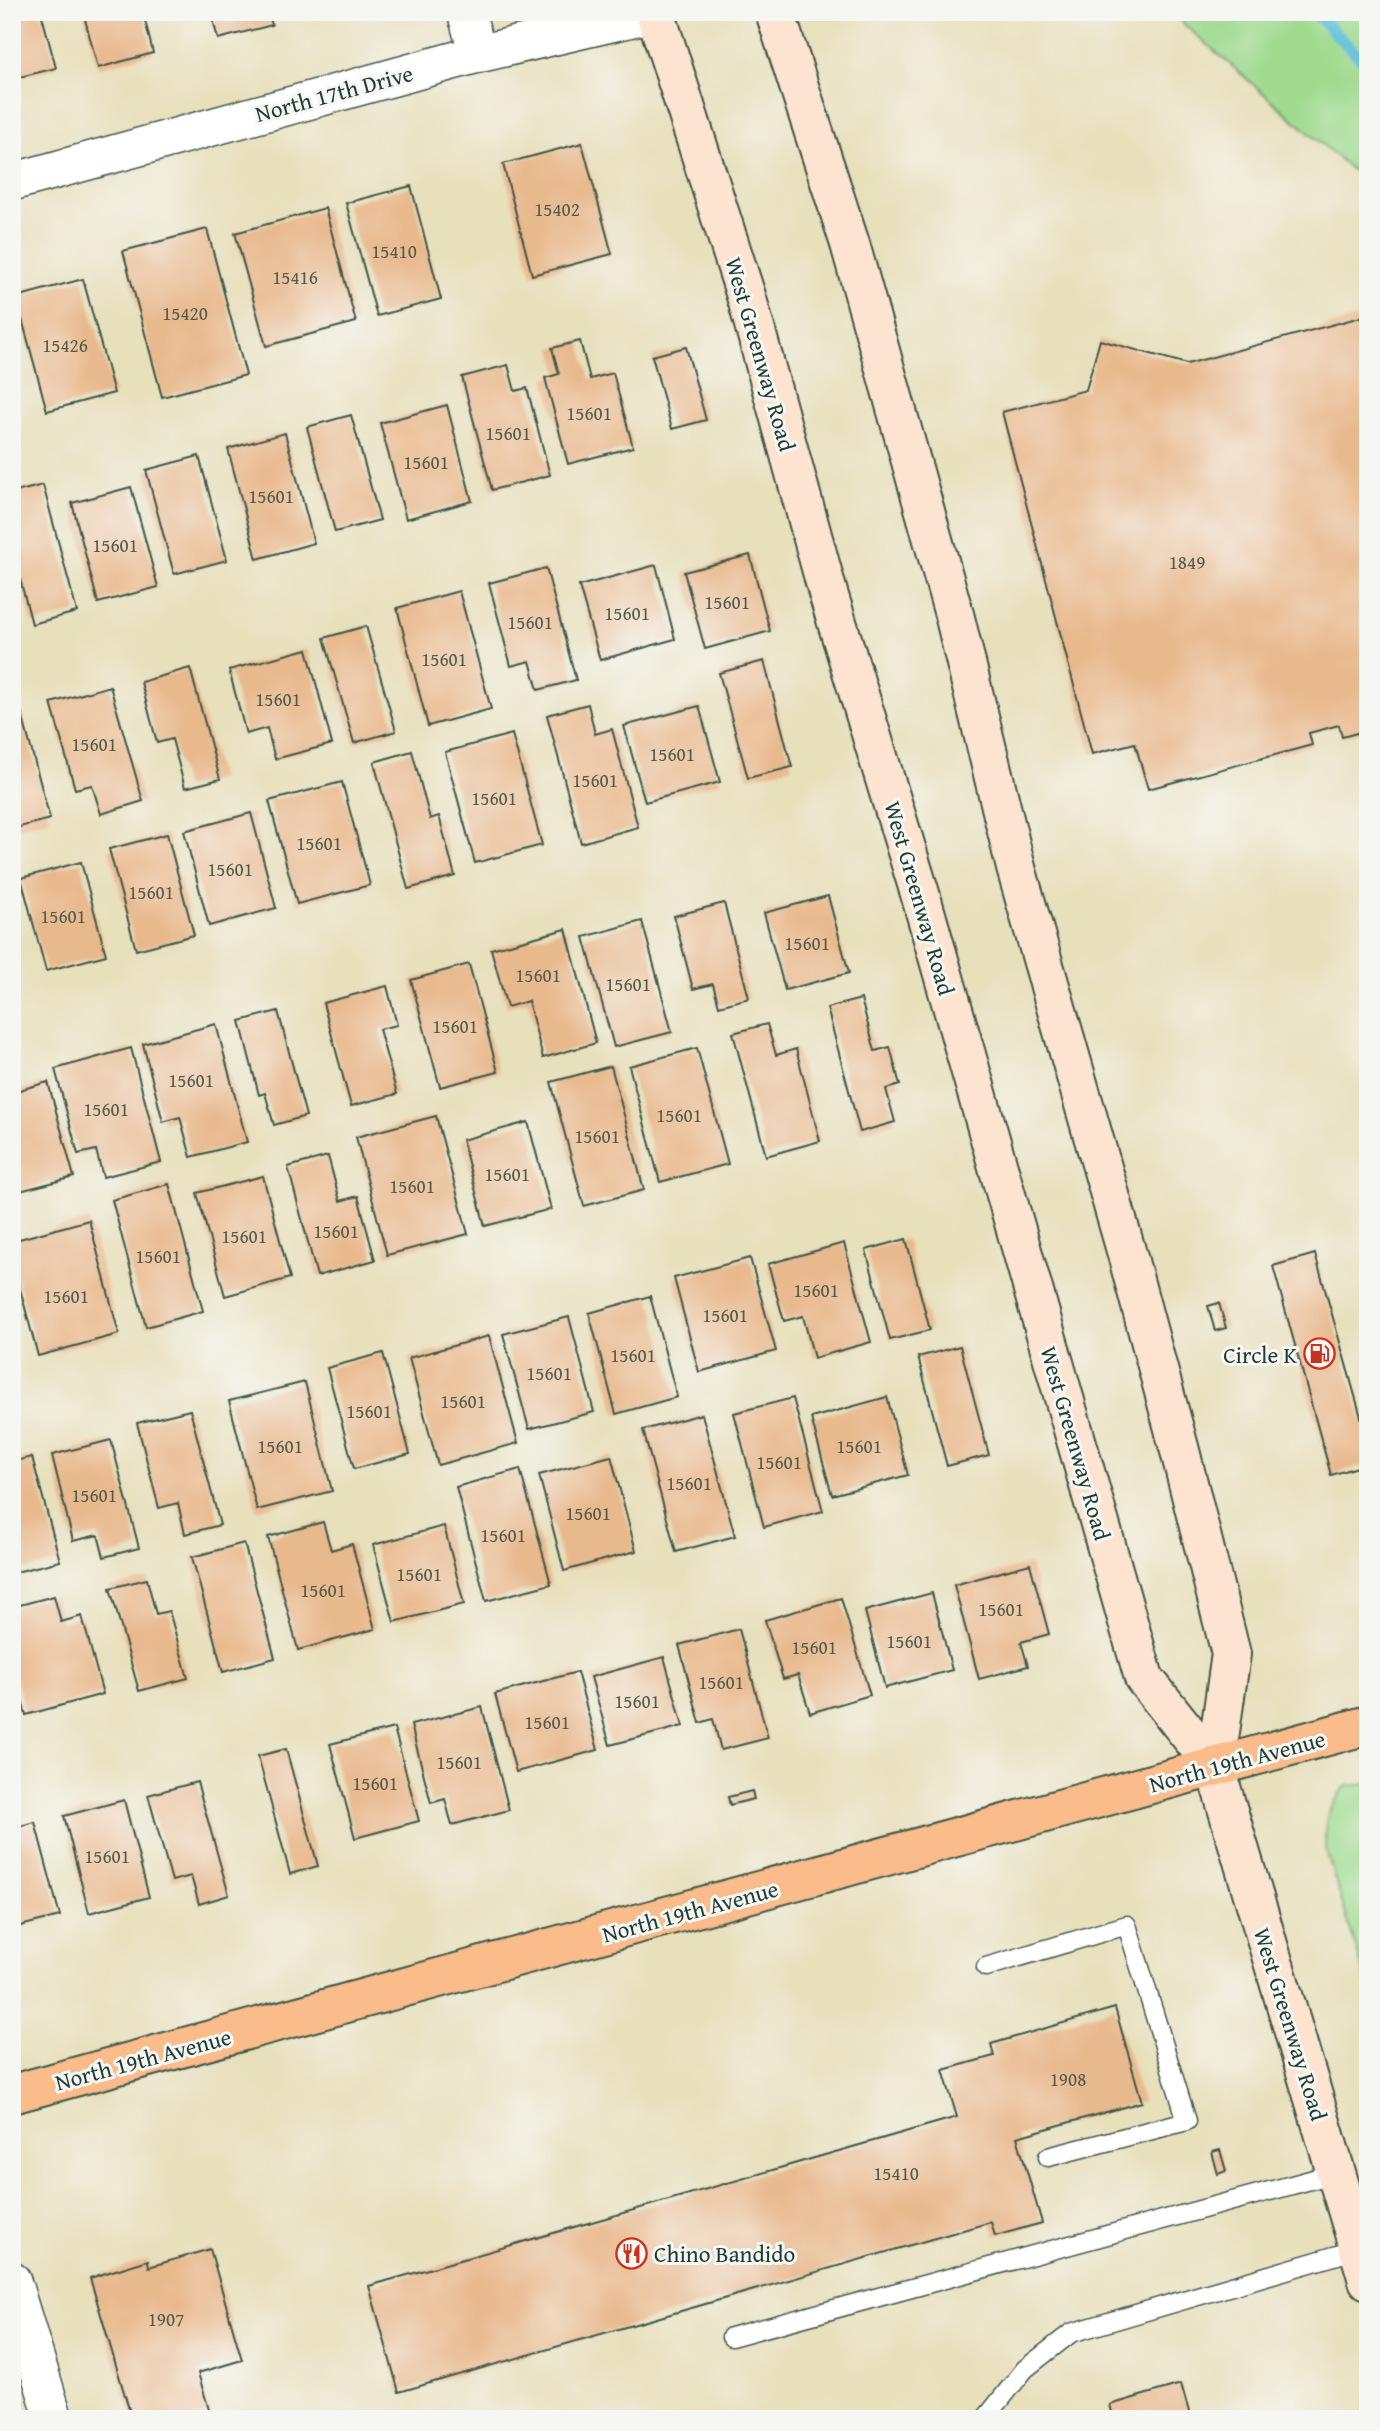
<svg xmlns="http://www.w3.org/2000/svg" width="1380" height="2431" font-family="'Gentium Book Plus',serif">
	<rect width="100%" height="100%" fill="#f6f6f2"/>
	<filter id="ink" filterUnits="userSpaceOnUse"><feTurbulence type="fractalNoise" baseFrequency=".0143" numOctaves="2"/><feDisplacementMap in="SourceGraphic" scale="14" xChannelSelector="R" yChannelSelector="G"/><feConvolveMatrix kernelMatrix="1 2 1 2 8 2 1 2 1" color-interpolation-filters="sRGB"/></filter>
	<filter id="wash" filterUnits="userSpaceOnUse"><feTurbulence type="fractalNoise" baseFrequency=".00686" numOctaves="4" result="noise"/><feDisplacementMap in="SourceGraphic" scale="28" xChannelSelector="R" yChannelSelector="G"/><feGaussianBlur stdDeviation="1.57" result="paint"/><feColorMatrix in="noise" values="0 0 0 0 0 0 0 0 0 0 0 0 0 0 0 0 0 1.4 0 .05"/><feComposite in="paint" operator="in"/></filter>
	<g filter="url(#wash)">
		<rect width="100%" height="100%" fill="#e8dfbb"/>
		<g fill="#9fda8e" stroke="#5f8c61" stroke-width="2">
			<path d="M1170 12H1368V184Z"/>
			<path d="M1368 1784V1987L1326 1850C1323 1819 1327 1810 1346 1786Z"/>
		</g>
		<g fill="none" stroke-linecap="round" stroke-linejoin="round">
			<path stroke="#5bbdd9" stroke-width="12" d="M1314 12 1368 65"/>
		</g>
		<g id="blocks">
			<g fill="#e9b98e">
				<path d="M12 12H41L56 68 12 79Z"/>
				<path d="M83 12H143L153 53 98 68Z"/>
				<path d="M211 12H268L272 25 218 39Z"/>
				<path d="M582 143 612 254 532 275 503 164Z"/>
				<path d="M411 186 441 299 377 316 346 203Z"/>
				<path d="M325 208 356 322 266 346 235 233Z"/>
				<path d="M207 229 246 375 162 397 123 251Z"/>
				<path d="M83 279 114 393 47 411 16 297Z"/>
				<path d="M1368 315V730L1342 737 1339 725 1309 733 1312 745 1148 789 1135 743 1092 754 1002 412 1086 390 1100 340 1187 364Z"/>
				<path d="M580 341 590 379 613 373 633 447 568 464 545 378 559 374 552 348Z"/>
				<path d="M686 347 706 420 672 429 652 356Z"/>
				<path d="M508 365 515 391 527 388 550 475 492 490 462 377Z"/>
				<path d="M447 405 472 501 406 519 380 423Z"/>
				<path d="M351 415 380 520 335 532 307 427Z"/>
				<path d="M12 425 18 443 12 445Z"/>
				<path d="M285 433 314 543 257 559 228 449Z"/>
				<path d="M199 456 227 560 174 574 146 470Z"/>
				<path d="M43 485 77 612 32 624 12 549V493Z"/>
				<path d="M131 487 158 587 98 603 72 503Z"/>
				<path d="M750 555 770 631 705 649 684 572Z"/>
				<path d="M656 565 675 639 600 660 579 586Z"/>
				<path d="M546 568 576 680 538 690 530 661 511 666 489 583Z"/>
				<path d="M459 591 491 709 428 726 397 608Z"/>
				<path d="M366 626 396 731 354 743 324 638Z"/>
				<path d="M307 649 332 744 275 759 267 728 246 734 229 670Z"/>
				<path d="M764 661 792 767 748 778 719 673Z"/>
				<path d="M190 668 220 779 185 788 172 739 157 743 141 682Z"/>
				<path d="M110 686 143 801 101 814 92 785 75 789 51 703Z"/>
				<path d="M588 704 595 734 612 729 638 827 581 843 547 715Z"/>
				<path d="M699 706 720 782 645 802 624 726Z"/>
				<path d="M20 707 50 819 12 829V709Z"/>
				<path d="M512 734 542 845 475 863 445 752Z"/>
				<path d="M412 751 430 819 439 816 455 876 408 889 374 762Z"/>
				<path d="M342 782 370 885 297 904 269 801Z"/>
				<path d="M251 813 276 908 209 926 184 831Z"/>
				<path d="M167 834 194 935 136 950 109 849Z"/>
				<path d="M81 862 106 955 46 971 21 878Z"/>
				<path d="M828 896 849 973 785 990 764 913Z"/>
				<path d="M724 903 749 998 719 1006 713 984 693 989 674 916Z"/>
				<path d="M642 921 672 1032 614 1047 584 937Z"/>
				<path d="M566 929 596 1043 543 1058 528 1001 507 1007 491 949Z"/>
				<path d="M469 964 498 1072 440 1087 411 980Z"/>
				<path d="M387 986 397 1025 379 1029 397 1094 351 1106 323 1003Z"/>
				<path d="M861 999 875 1051 890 1047 900 1085 886 1089 895 1122 860 1132 827 1008Z"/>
				<path d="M278 1011 306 1116 274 1125 265 1093 259 1095 240 1021Z"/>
				<path d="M216 1024 247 1142 191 1157 180 1117 163 1122 143 1044Z"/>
				<path d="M767 1024 776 1055 796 1049 820 1141 766 1156 733 1033Z"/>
				<path d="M131 1048 161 1162 103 1177 96 1150 78 1154 55 1069Z"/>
				<path d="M697 1048 728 1164 660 1182 629 1066Z"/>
				<path d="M611 1066 644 1190 584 1206 551 1082Z"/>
				<path d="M48 1082 74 1177 12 1193V1092Z"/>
				<path d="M436 1116 468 1234 387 1255 356 1137Z"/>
				<path d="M528 1122 551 1209 485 1226 462 1140Z"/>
				<path d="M328 1156 340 1201 358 1196 375 1260 317 1276 288 1167Z"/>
				<path d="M263 1176 290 1278 225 1296 197 1193Z"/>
				<path d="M169 1184 203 1311 146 1327 112 1200Z"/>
				<path d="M89 1220 119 1334 38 1356 12 1259V1241Z"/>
				<path d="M906 1239 930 1330 890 1340 866 1250Z"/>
				<path d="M844 1243 871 1342 814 1358 803 1316 784 1321 768 1264Z"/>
				<path d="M1315 1254 1368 1442V1464L1331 1475 1273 1266Z"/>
				<path d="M750 1258 776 1351 699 1372 674 1278Z"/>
				<path d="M650 1296 677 1397 616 1414 589 1313Z"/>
				<path d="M1219 1303 1226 1328 1215 1331 1208 1306Z"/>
				<path d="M569 1317 594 1412 529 1429 503 1334Z"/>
				<path d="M489 1336 518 1443 438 1465 409 1358Z"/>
				<path d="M960 1346 989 1455 947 1466 918 1357Z"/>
				<path d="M383 1353 410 1454 354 1469 327 1368Z"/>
				<path d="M305 1382 332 1491 257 1510 229 1401Z"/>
				<path d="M887 1397 908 1475 832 1495 811 1418Z"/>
				<path d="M793 1398 823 1511 764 1527 734 1413Z"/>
				<path d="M190 1410 220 1525 185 1534 178 1503 159 1508 137 1423Z"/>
				<path d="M702 1414 735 1536 676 1552 643 1430Z"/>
				<path d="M111 1440 139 1548 104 1557 98 1535 73 1541 52 1455Z"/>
				<path d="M611 1456 636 1551 564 1571 539 1475Z"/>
				<path d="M32 1457 60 1561 12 1573V1462Z"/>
				<path d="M520 1469 551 1584 486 1601 456 1487Z"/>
				<path d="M323 1522 331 1550 352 1544 375 1629 298 1650 268 1537Z"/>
				<path d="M444 1526 464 1604 394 1622 373 1545Z"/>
				<path d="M244 1543 275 1658 223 1672 192 1557Z"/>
				<path d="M1030 1564 1049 1634 1021 1642 1028 1666 979 1679 954 1585Z"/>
				<path d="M147 1579 156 1614 169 1611 188 1678 139 1691 110 1588Z"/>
				<path d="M932 1593 952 1670 885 1688 865 1611Z"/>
				<path d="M54 1596 61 1622 82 1616 103 1694 26 1715 12 1665V1607Z"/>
				<path d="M841 1598 870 1695 810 1713 798 1675 783 1679 765 1620Z"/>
				<path d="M739 1629 768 1738 721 1750 713 1719 700 1723 679 1645Z"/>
				<path d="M664 1657 683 1726 610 1745 591 1677Z"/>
				<path d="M577 1672 598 1750 516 1772 495 1694Z"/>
				<path d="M482 1707 509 1810 452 1825 445 1799 431 1803 411 1725Z"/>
				<path d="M394 1728 419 1821 355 1838 330 1744Z"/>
				<path d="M286 1749 318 1866 290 1874 258 1756Z"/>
				<path d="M197 1782 229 1895 199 1904 191 1876 172 1881 148 1795Z"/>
				<path d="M752 1791 754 1799 730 1805 728 1797Z"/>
				<path d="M124 1800 149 1897 89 1913 64 1816Z"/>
				<path d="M35 1822 60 1916 12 1928V1828Z"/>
				<path d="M1115 2008 1142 2102 1017 2137 1042 2223 995 2236 991 2222 399 2392 369 2286 957 2117 943 2070 994 2056 991 2044Z"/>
				<path d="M1220 2150 1226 2171 1218 2174 1212 2152Z"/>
				<path d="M210 2249 242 2360 198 2373 210 2413 191 2419H132L90 2278 148 2260 149 2267Z"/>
				<path d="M1181 2384 1191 2419H1114L1110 2405Z"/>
			</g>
		</g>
	</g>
	<g filter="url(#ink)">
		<use href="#blocks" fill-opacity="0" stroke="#3d5548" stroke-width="2"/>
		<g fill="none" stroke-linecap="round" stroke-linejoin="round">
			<defs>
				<g id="lane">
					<path d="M986 1967 1127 1925 1187 2121 1048 2157"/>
					<path d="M731 2337 1336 2173"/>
					<path d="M985 2419 1025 2369 1071 2333 1358 2249"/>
				</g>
				<g id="street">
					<path d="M466 12 478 54"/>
					<path d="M12 182 478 54 658 12"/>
					<path d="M12 2281 54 2419"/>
				</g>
				<g id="secondary">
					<path d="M655 12 747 299 828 593 921 897 1144 1678 1215 1767 1368 2280"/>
					<path d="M775 12 850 244 955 618 1016 868 1127 1254 1180 1451 1231 1654 1215 1767"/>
				</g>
				<path id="primary" d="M12 2094 1368 1725"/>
			</defs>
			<use href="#lane" stroke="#3d5548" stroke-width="21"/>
			<use href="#street" stroke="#3d5548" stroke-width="40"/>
			<use href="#secondary" stroke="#3d5548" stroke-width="42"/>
			<use href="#primary" stroke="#3d5548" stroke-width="42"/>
			<use href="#lane" stroke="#fff" stroke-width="18"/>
			<use href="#street" stroke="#fff" stroke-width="37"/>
			<use href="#secondary" stroke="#fde4d0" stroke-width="38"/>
			<use href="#primary" stroke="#f9bc8a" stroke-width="38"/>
		</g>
	</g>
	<defs>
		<symbol id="fuel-ring" viewBox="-11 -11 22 22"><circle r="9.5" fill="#f6f6f2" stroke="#c8321e" stroke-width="1.5"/><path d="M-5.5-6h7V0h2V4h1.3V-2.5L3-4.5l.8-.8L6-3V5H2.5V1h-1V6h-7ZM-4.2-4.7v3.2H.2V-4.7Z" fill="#c8321e"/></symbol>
		<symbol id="restaurant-ring" viewBox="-11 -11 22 22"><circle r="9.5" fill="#f6f6f2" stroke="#c8321e" stroke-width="1.5"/><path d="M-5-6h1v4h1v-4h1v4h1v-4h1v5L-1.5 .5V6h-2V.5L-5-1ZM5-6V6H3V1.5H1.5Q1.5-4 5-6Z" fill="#c8321e"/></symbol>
	</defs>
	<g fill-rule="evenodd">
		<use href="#fuel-ring" x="1302" y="1336" width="35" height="35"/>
		<use href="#restaurant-ring" x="614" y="2236" width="35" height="35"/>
	</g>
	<g text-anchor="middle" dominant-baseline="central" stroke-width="6" stroke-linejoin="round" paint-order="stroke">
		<g font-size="19" fill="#525c4a">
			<text x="557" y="209">15402</text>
			<text x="394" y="251">15410</text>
			<text x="295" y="277">15416</text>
			<text x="185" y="313">15420</text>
			<text x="65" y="345">15426</text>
			<text x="589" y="413">15601</text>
			<text x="508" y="433">15601</text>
			<text x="426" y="462">15601</text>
			<text x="271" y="496">15601</text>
			<text x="115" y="545">15601</text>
			<text x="1187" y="562">1849</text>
			<text x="727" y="602">15601</text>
			<text x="627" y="613">15601</text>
			<text x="530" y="622">15601</text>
			<text x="444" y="659">15601</text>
			<text x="278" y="699">15601</text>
			<text x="94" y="744">15601</text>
			<text x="672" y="754">15601</text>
			<text x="595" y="780">15601</text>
			<text x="494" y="798">15601</text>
			<text x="319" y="843">15601</text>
			<text x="230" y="869">15601</text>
			<text x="151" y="892">15601</text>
			<text x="63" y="916">15601</text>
			<text x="807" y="943">15601</text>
			<text x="538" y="975">15601</text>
			<text x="628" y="984">15601</text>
			<text x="455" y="1026">15601</text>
			<text x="191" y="1080">15601</text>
			<text x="106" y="1109">15601</text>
			<text x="679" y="1115">15601</text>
			<text x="597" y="1136">15601</text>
			<text x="507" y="1174">15601</text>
			<text x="412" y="1186">15601</text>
			<text x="336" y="1231">15601</text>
			<text x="244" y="1236">15601</text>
			<text x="158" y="1256">15601</text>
			<text x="816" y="1290">15601</text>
			<text x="66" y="1296">15601</text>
			<text x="725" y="1315">15601</text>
			<text x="633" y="1355">15601</text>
			<text x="549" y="1373">15601</text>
			<text x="463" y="1401">15601</text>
			<text x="369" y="1411">15601</text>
			<text x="280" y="1446">15601</text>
			<text x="859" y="1446">15601</text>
			<text x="779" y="1462">15601</text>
			<text x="689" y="1483">15601</text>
			<text x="94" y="1495">15601</text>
			<text x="588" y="1513">15601</text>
			<text x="503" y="1535">15601</text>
			<text x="419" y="1574">15601</text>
			<text x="323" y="1590">15601</text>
			<text x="1001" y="1609">15601</text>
			<text x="909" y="1641">15601</text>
			<text x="814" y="1647">15601</text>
			<text x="721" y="1682">15601</text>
			<text x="637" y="1701">15601</text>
			<text x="547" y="1722">15601</text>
			<text x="459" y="1762">15601</text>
			<text x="375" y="1783">15601</text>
			<text x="107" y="1856">15601</text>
			<text x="1068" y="2079">1908</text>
			<text x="896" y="2173">15410</text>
			<text x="166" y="2319">1907</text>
		</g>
		<g font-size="23" fill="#1f3d34" stroke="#f6f6f2">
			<text transform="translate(334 93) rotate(-15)">North 17th Drive</text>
			<text transform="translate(761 354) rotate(74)">West Greenway Road</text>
			<text transform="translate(920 898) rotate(74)">West Greenway Road</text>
			<text transform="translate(1076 1443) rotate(74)">West Greenway Road</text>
			<text transform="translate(1237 1761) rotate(-15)">North 19th Avenue</text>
			<text transform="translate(690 1911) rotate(-15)">North 19th Avenue</text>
			<text transform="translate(1291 2024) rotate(73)">West Greenway Road</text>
			<text transform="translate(143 2059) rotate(-15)">North 19th Avenue</text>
		</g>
		<g font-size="23" fill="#1f3d34" stroke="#f6f6f2" text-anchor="end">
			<text x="1297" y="1354">Circle K</text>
			<text x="654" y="2253" text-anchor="start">Chino Bandido</text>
		</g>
	</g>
	<rect width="1380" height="2431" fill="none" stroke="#f6f6f2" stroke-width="42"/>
</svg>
